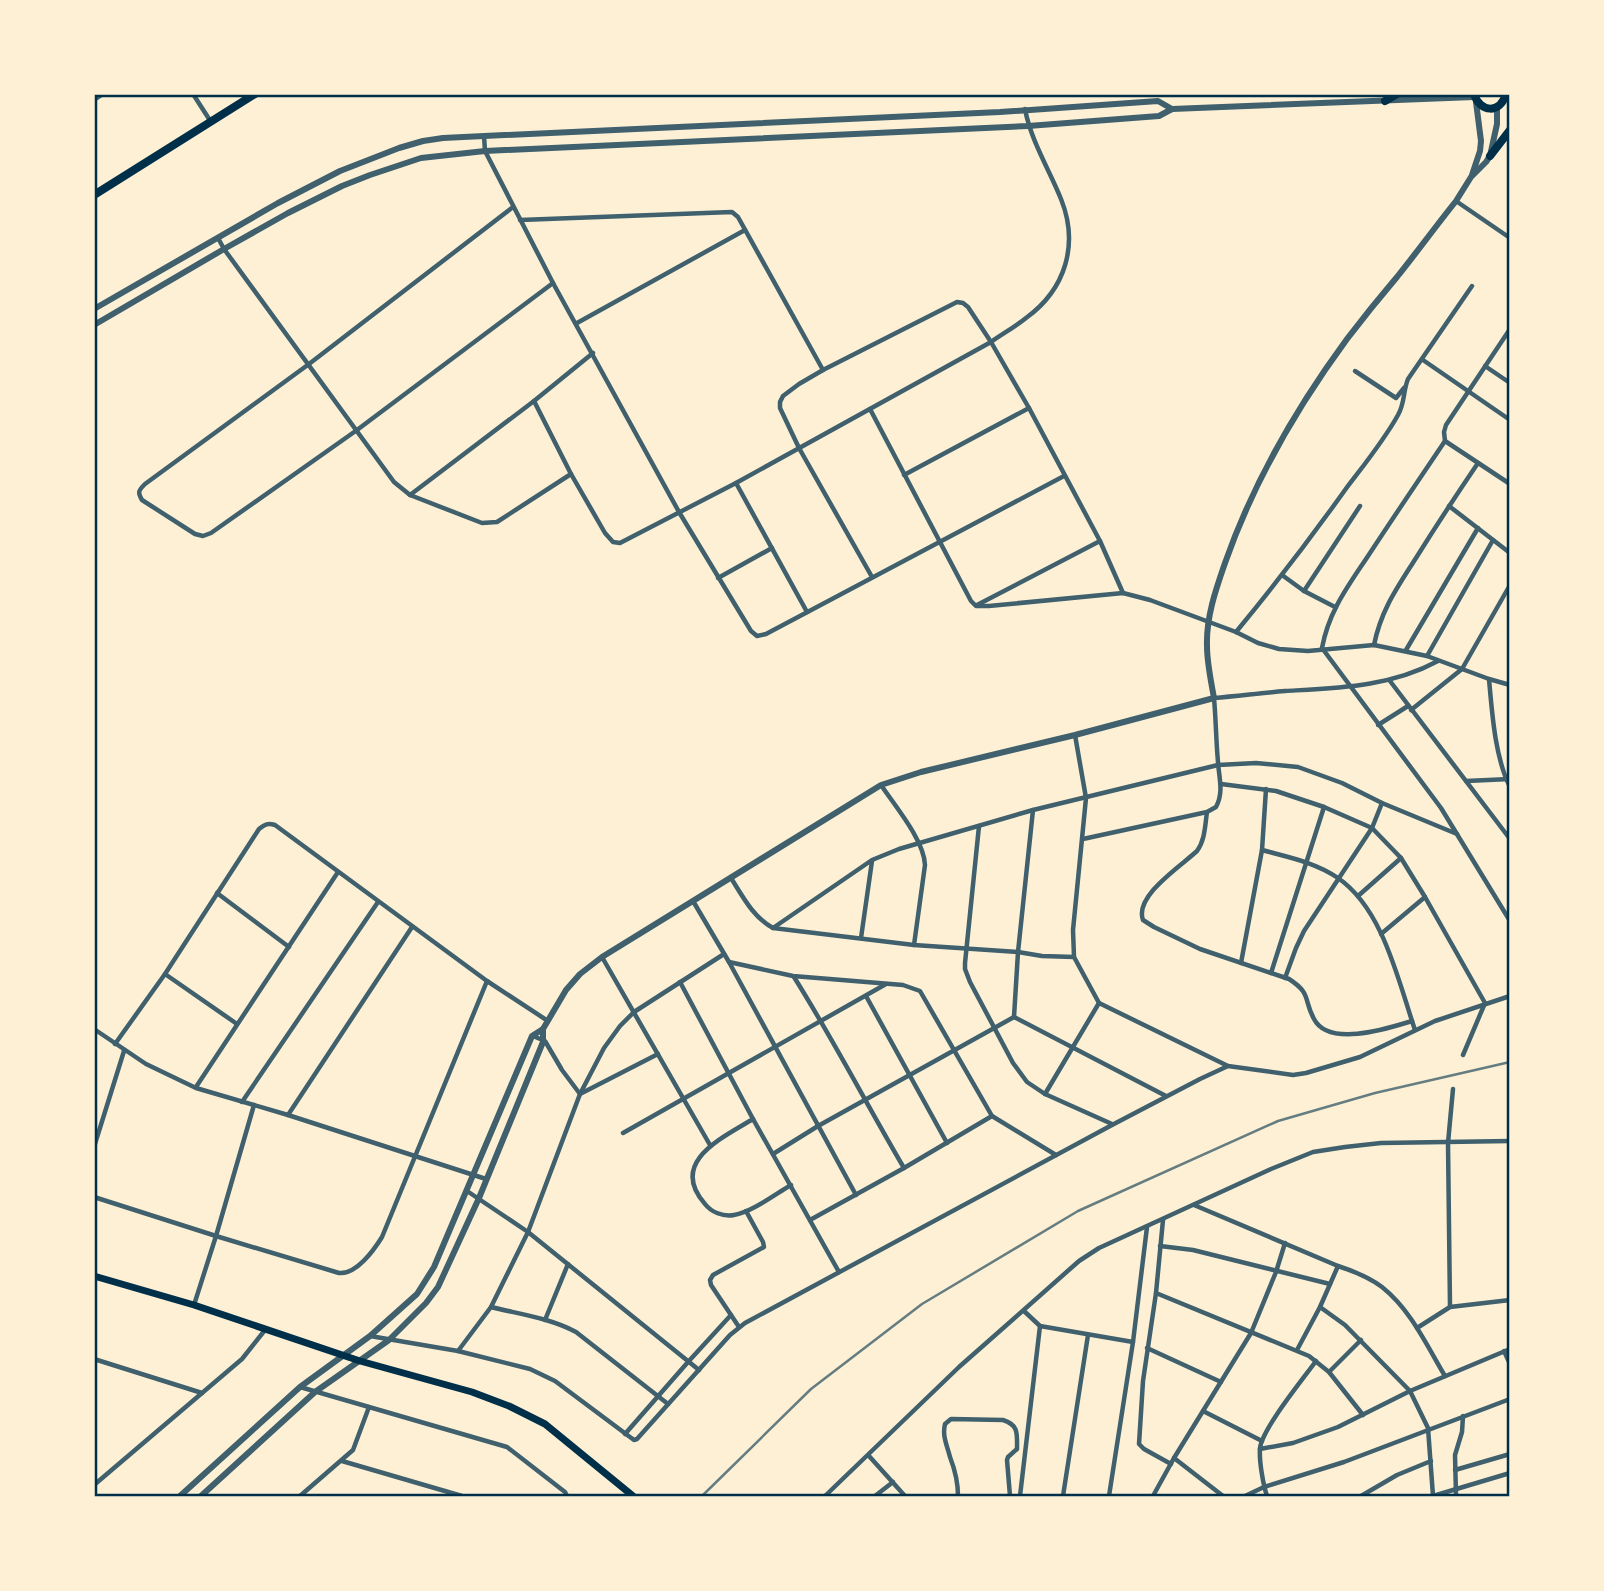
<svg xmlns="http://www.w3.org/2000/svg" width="1604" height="1591" font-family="Literata,serif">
	<rect width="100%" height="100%" fill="#fdf0d5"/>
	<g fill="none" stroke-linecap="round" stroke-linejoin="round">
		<g stroke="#3f606c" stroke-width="4.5">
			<path d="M193 94 211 122"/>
			<path d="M94 100 103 94"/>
			<path d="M484 136 485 151 553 283 679 512 751 631 757 636 766 634 1064 476"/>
			<path d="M1456 201 1510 238"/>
			<path d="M513 207 309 364 145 484C139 490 137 492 142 500L195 534 203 536 211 533 357 430 553 283"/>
			<path d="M520 220 732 212 738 217 823 370"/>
			<path d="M218 238 224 249 394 482 410 495 482 523 497 522 571 474"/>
			<path d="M577 323 745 230"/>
			<path d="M1423 360 1510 420"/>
			<path d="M1485 366 1510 383"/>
			<path d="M1355 371 1396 398 1404 388"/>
			<path d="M534 401 571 474 605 533 613 542 620 543 736 483 991 342C1002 334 1015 327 1026 318 1066 289 1079 244 1061 199 1049 169 1031 141 1025 109"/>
			<path d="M870 409 971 601 976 606H989L1123 593 1150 600 1236 632 1258 643 1279 649 1308 651 1374 645 1427 656 1489 679 1510 685"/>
			<path d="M1445 441C1420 478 1395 515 1370 553 1349 585 1329 610 1322 648L1441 808 1510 921"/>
			<path d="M1445 441 1444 432 1446 425 1510 329"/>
			<path d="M1445 441 1510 484"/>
			<path d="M904 475 1029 408"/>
			<path d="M736 483 807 612"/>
			<path d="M410 495 534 401 593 353"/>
			<path d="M1449 506 1510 553"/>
			<path d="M1282 575 1304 591 1335 607"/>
			<path d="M872 577 799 448 780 408V402L783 396 799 384 823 370 957 302 963 303 968 307 991 342 1029 408 1100 541 1123 593"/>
			<path d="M718 578 772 548"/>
			<path d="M1304 591 1360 506"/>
			<path d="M977 605 1100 541"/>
			<path d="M1236 632C1274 586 1310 539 1345 490 1363 466 1383 442 1398 415 1405 403 1403 391 1408 379L1472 286"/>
			<path d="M1374 645C1381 610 1397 588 1416 558 1436 526 1457 494 1478 463"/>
			<path d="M1406 650 1478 528"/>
			<path d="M1427 656 1493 540"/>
			<path d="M1489 679C1492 712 1495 758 1510 787"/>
			<path d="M1390 681 1510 839"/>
			<path d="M1411 710 1462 669 1510 585"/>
			<path d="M1378 725 1408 706"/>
			<path d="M1075 735 1086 798 1073 930 1074 957 1099 1003 1228 1066 1293 1075 1306 1073 1360 1057 1435 1021 1510 996"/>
			<path d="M1466 781 1510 779"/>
			<path d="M1221 784 1276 791 1324 807 1372 828 1401 858 1425 897 1485 1003 1463 1055"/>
			<path d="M881 785C895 806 924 840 925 865L914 945"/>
			<path d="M1207 812C1205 826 1205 840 1197 851 1181 866 1134 896 1143 920L1154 927 1200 949 1289 979C1312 994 1303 999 1314 1019 1329 1048 1389 1028 1412 1021"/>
			<path d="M979 826 965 963V969L970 982 1013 1063 1027 1082 1045 1094 1112 1124"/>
			<path d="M1083 839 1207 812 1216 807C1224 792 1219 778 1218 762 1216 741 1216 720 1214 698 1238 696 1261 693 1285 691 1338 688 1390 687 1438 661"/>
			<path d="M1262 850C1287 857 1315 862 1338 878 1383 909 1398 980 1415 1030"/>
			<path d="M731 878C743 897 753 917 773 928L914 945 1018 952 1042 956 1074 957"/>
			<path d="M217 893 289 947"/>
			<path d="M1358 896 1401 858"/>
			<path d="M693 901 729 962 856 1195"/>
			<path d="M773 928 872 860 899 849 1033 810 1218 765 1256 763 1298 767 1342 783 1382 803 1457 834"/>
			<path d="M1381 934 1425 897"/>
			<path d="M861 938 872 861"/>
			<path d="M602 957 710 1145"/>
			<path d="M729 962 793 976 903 985 920 991 992 1116 1056 1155"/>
			<path d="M1241 963 1262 850 1266 789"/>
			<path d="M1271 973 1324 807"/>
			<path d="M165 974 237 1024"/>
			<path d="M794 977C833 1039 867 1105 904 1168"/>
			<path d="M1285 978 1296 948 1304 931 1372 828 1382 803"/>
			<path d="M680 982 753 1119 839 1272"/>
			<path d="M866 996 947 1143"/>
			<path d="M1014 1017 1018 952 1033 810"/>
			<path d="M1014 1017 1166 1096"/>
			<path d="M94 1029 146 1064 196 1088 288 1115 486 1179"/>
			<path d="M533 1036 545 1041 562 1070 580 1094 658 1054"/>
			<path d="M115 1044 165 974 259 829C265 824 268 823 275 825L487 981 548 1021"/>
			<path d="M196 1087 338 872"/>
			<path d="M1045 1094 1099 1003"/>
			<path d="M242 1102 378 902"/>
			<path d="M288 1115 412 927"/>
			<path d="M753 1119C722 1138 668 1162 705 1204 711 1212 723 1217 734 1215 752 1212 774 1195 791 1185"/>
			<path d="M623 1133 886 984"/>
			<path d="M94 1147 124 1051"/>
			<path d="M773 1154 818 1126 1014 1017"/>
			<path d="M467 1191 528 1232 699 1370"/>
			<path d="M94 1197 216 1236 339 1273C356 1275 374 1250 382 1237L487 981"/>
			<path d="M1194 1205 1338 1266 1320 1307 1297 1350"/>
			<path d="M810 1220 904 1168 992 1116"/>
			<path d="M1163 1220 1156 1293 1143 1381 1139 1444 1144 1449 1171 1464"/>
			<path d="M1160 1246 1193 1250 1330 1284"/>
			<path d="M1338 1266C1353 1271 1369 1277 1382 1287 1411 1310 1427 1346 1445 1376"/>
			<path d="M1156 1293 1309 1356 1329 1372 1363 1415"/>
			<path d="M194 1305 216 1236 254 1105"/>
			<path d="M491 1307C519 1314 550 1318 576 1332L668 1404"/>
			<path d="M1320 1307 1345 1325 1410 1391 1428 1428 1433 1496"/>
			<path d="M1450 1307 1448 1143 1453 1089"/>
			<path d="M1024 1311 1040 1326 1133 1342"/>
			<path d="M545 1320 568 1264"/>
			<path d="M739 1327 711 1285 710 1280 713 1275 764 1247 763 1242 746 1211"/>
			<path d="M1417 1328 1450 1307 1510 1300"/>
			<path d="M370 1336 458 1351 530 1369 555 1381 634 1440 637 1439 730 1335 745 1323 1112 1125 1200 1079 1228 1066"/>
			<path d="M1147 1348 1221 1382"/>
			<path d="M458 1351 491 1307 528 1232 580 1094 604 1048 620 1026 634 1012 724 954"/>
			<path d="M1504 1351 1510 1364"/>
			<path d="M94 1359 202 1393"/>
			<path d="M1329 1372 1361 1340"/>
			<path d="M300 1387 507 1447 565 1492 567 1496"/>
			<path d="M1203 1411 1262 1441"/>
			<path d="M625 1434 688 1362 731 1315"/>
			<path d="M1260 1449 1293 1443 1338 1427 1410 1391 1510 1349"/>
			<path d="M869 1456 905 1496"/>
			<path d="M1174 1458 1223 1496"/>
			<path d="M342 1461 462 1496"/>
			<path d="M1455 1470 1510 1454"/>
			<path d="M94 1485 242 1359 265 1330"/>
			<path d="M300 1496 353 1450 369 1407"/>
			<path d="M825 1496 959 1367 1079 1261 1099 1248 1271 1169 1313 1152 1345 1147 1381 1143 1510 1141"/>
			<path d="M875 1496 893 1482"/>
			<path d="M958 1496C958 1483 955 1470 950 1457 947 1445 942 1436 945 1424L951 1419 1003 1420C1019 1425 1017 1434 1017 1449L1008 1457 1007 1460 1010 1496"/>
			<path d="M1020 1496 1040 1326"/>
			<path d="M1063 1496 1088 1335"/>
			<path d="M1109 1496 1133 1342 1147 1227"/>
			<path d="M1153 1496 1174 1458 1251 1333 1276 1272 1285 1243"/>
			<path d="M1245 1496 1264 1487 1344 1462 1510 1399"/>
			<path d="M1267 1496C1263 1484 1259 1461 1260 1448 1262 1429 1303 1379 1316 1361"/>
			<path d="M1361 1496 1397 1475 1431 1461"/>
			<path d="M1433 1496 1510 1473"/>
			<path d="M1456 1496 1455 1455 1462 1432 1463 1416"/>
		</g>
		<g stroke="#3f606c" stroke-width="6">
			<path d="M1472 175 1480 151 1481 141 1476 102"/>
			<path d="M94 309 278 203 340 171 399 148 423 141 443 138 484 136 1000 112 1158 101 1172 109"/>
			<path d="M94 325 224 249 288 213 342 186 370 175 421 158 485 151 1028 126 1159 116 1172 109 1474 97"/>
			<path d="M180 1496 300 1387 370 1336 417 1294 434 1267 532 1036 543 1029 566 990 580 974 602 957 881 785 921 772 1075 735 1214 698C1211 681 1207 663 1207 646 1206 617 1216 589 1225 563 1253 483 1297 407 1347 339 1363 318 1380 297 1397 277 1417 252 1436 226 1456 201L1471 177 1486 162 1490 156 1497 124V107"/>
			<path d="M201 1496 315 1392 389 1340 426 1303 438 1287 479 1198 543 1042V1029"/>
		</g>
		<path stroke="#003049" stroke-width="7" d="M94 1276 194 1305 360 1361 472 1392 509 1406 545 1424 633 1496"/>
		<g stroke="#003049" stroke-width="8">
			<path d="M1474 94C1480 113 1500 114 1506 94"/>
			<path d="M1385 101 1397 94"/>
			<path d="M1490 156 1510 130"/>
			<path d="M94 195 255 94"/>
		</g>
		<path stroke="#657d81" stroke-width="2.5" d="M702 1496 811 1389 922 1304 1078 1211 1278 1121 1375 1093 1510 1062"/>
	</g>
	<rect width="1604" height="1591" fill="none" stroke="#fdf0d5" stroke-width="192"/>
	<rect x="96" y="96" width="1412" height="1399" fill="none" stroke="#003049" stroke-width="2.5"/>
</svg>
